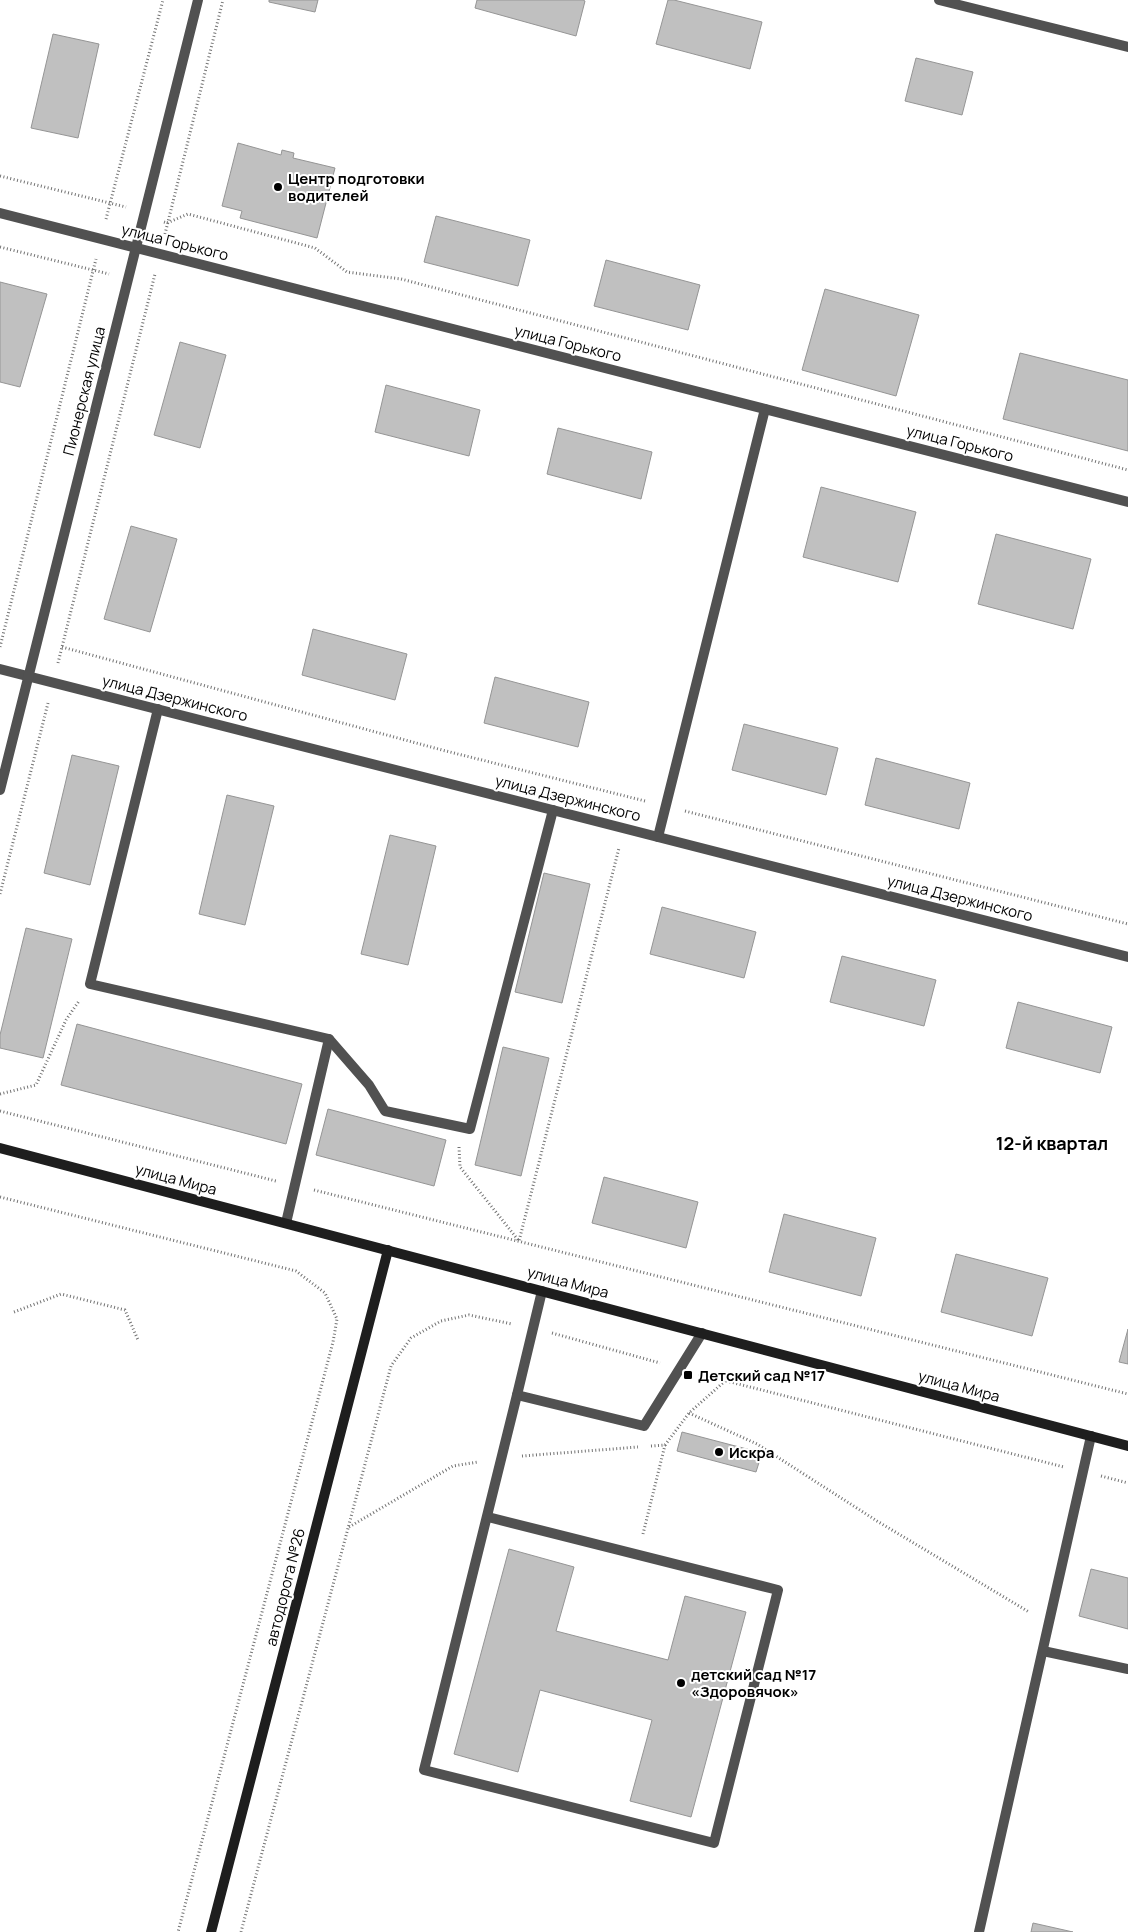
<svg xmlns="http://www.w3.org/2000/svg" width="1128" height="1932" font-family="Manrope,sans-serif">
	<rect width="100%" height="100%" fill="#fff"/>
	<g fill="#c0c0c0" stroke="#959595">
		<path d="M269 0H318L315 12 269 2Z"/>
		<path d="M477 0H583L585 1 576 36 475 8Z"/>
		<path d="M668 0H674L762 22 750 69 656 44Z"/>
		<path d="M53 34 99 44 78 138 31 128Z"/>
		<path d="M916 58 973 72 962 115 905 101Z"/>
		<path d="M238 143 281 155 282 150 294 153 293 158 335 168 317 238 240 218 242 211 222 206Z"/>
		<path d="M436 216 530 240 518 286 424 262Z"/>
		<path d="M606 260 700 285 688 330 594 306Z"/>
		<path d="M0 282 47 294 20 387 0 382Z"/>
		<path d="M825 289 919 315 896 396 802 370Z"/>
		<path d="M180 342 226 355 200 448 154 435Z"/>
		<path d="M1020 353 1128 380V451L1003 419Z"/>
		<path d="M386 385 480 410 469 456 375 432Z"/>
		<path d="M558 428 652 452 641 499 547 474Z"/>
		<path d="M821 487 916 512 898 582 803 557Z"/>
		<path d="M131 526 177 539 150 632 104 619Z"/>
		<path d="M996 534 1091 559 1073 629 978 604Z"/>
		<path d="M313 629 407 654 395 700 302 675Z"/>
		<path d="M495 677 589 702 578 747 484 723Z"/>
		<path d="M744 724 838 748 826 795 732 770Z"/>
		<path d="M72 755 119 766 90 885 44 873Z"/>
		<path d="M876 758 970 783 959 829 865 805Z"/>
		<path d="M227 795 274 806 245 925 199 914Z"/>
		<path d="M390 835 436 846 408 965 361 954Z"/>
		<path d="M544 873 590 884 562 1003 515 992Z"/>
		<path d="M662 907 756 932 744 978 650 954Z"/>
		<path d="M26 928 72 939 43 1058 0 1048V1035Z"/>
		<path d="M842 956 936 980 924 1026 830 1002Z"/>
		<path d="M1018 1002 1112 1027 1100 1073 1006 1048Z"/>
		<path d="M77 1024 302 1084 286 1144 61 1085Z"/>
		<path d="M503 1047 549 1058 521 1176 475 1165Z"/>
		<path d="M328 1109 446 1140 434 1186 316 1155Z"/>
		<path d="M604 1177 698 1202 686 1248 592 1223Z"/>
		<path d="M784 1214 876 1238 861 1296 769 1272Z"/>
		<path d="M956 1254 1048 1278 1032 1336 941 1312Z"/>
		<path d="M1128 1329V1364L1119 1362Z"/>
		<path d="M682 1432 762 1453 756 1472 677 1451Z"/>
		<path d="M509 1549 574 1567 556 1631 668 1660 685 1596 746 1612 691 1817 630 1801 652 1720 540 1690 518 1772 454 1754Z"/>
		<path d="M1091 1569 1128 1578V1629L1079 1616Z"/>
		<path d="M1033 1923 1073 1932H1031Z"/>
	</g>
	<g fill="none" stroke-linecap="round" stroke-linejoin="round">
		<g stroke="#737373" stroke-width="3" stroke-dasharray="1 2.5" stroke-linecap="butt">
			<path d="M0 176 126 207"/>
			<path d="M106 219 163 0"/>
			<path d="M164 222 167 223 188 214 315 248 347 272 401 279 1128 470"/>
			<path d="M165 234 223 0"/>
			<path d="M0 247 109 274"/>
			<path d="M0 647 96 259"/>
			<path d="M62 647 442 750 645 801"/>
			<path d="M58 663 155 274"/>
			<path d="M685 811 1128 924"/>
			<path d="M0 894 48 703"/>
			<path d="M0 1094 36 1085 66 1020 79 1001"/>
			<path d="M0 1111 276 1181"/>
			<path d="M459 1147 460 1167 519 1241 619 848"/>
			<path d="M314 1190 1128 1394"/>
			<path d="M0 1197 296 1271 325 1293 337 1319 333 1342 178 1932"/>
			<path d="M14 1312 61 1294 125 1310 138 1340"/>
			<path d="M552 1333 660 1363"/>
			<path d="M699 1374 1064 1467"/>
			<path d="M689 1413 757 1444 877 1521 1029 1612"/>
			<path d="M651 1446 665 1445 689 1413 725 1381"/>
			<path d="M522 1456 638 1447"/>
			<path d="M1101 1476 1128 1483"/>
			<path d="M349 1527 453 1466 478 1462"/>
			<path d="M643 1534 665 1445"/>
			<path d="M241 1932 391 1366 411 1338 441 1321 469 1315 512 1324"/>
		</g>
		<g stroke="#515151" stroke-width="10">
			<path d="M158 709 90 984 329 1039 369 1085 385 1111 470 1129 553 810"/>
			<path d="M658 837 765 409"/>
			<path d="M286 1223 329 1039"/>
			<path d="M542 1291 517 1395 644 1426 702 1333"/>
			<path d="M488 1517 778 1590 714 1843 424 1770 517 1395"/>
			<path d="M1043 1651 1128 1669"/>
			<path d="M979 1932 1091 1436"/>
		</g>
		<g stroke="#515151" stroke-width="10">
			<path d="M939 0 1128 47"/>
			<path d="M0 213 1128 502"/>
			<path d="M0 669 1128 957"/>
			<path d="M0 790 198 0"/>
		</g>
		<g stroke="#1e1e1e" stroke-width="10">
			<path d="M0 1148 1128 1446"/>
			<path d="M211 1932 388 1250"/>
		</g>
	</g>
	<g fill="#000" stroke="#fff" stroke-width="2">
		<circle cx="278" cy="187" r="5"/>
		<rect x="683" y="1370" width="10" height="10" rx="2.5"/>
		<circle cx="719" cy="1452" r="5"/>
		<circle cx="681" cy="1683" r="5"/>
	</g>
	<g text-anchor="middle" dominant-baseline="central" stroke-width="4" stroke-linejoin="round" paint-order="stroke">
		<g font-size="15" font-weight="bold" fill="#000" stroke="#fff" text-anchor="start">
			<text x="288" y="178">Центр подготовки<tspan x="288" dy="17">водителей</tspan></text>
			<text x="698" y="1375">Детский сад №17</text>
			<text x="729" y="1452">Искра</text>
			<text x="691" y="1674">детский сад №17<tspan x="691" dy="17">«Здоровячок»</tspan></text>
		</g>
		<g font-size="15" fill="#000" stroke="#fff">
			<text transform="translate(175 242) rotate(14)">улица Горького</text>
			<text transform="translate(568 343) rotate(14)">улица Горького</text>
			<text transform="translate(84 391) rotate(-76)">Пионерская улица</text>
			<text transform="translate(960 443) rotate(14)">улица Горького</text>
			<text transform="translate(175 698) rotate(14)">улица Дзержинского</text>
			<text transform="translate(568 798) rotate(14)">улица Дзержинского</text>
			<text transform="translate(960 898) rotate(14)">улица Дзержинского</text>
			<text transform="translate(176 1179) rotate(15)">улица Мира</text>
			<text transform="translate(568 1282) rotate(15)">улица Мира</text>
			<text transform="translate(959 1386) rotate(15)">улица Мира</text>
			<text transform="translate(285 1587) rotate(-76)">автодорога №26</text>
		</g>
		<g font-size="18" font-weight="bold" fill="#000" stroke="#fff">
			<text x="1052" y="1143">12-й квартал</text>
		</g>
	</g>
</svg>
